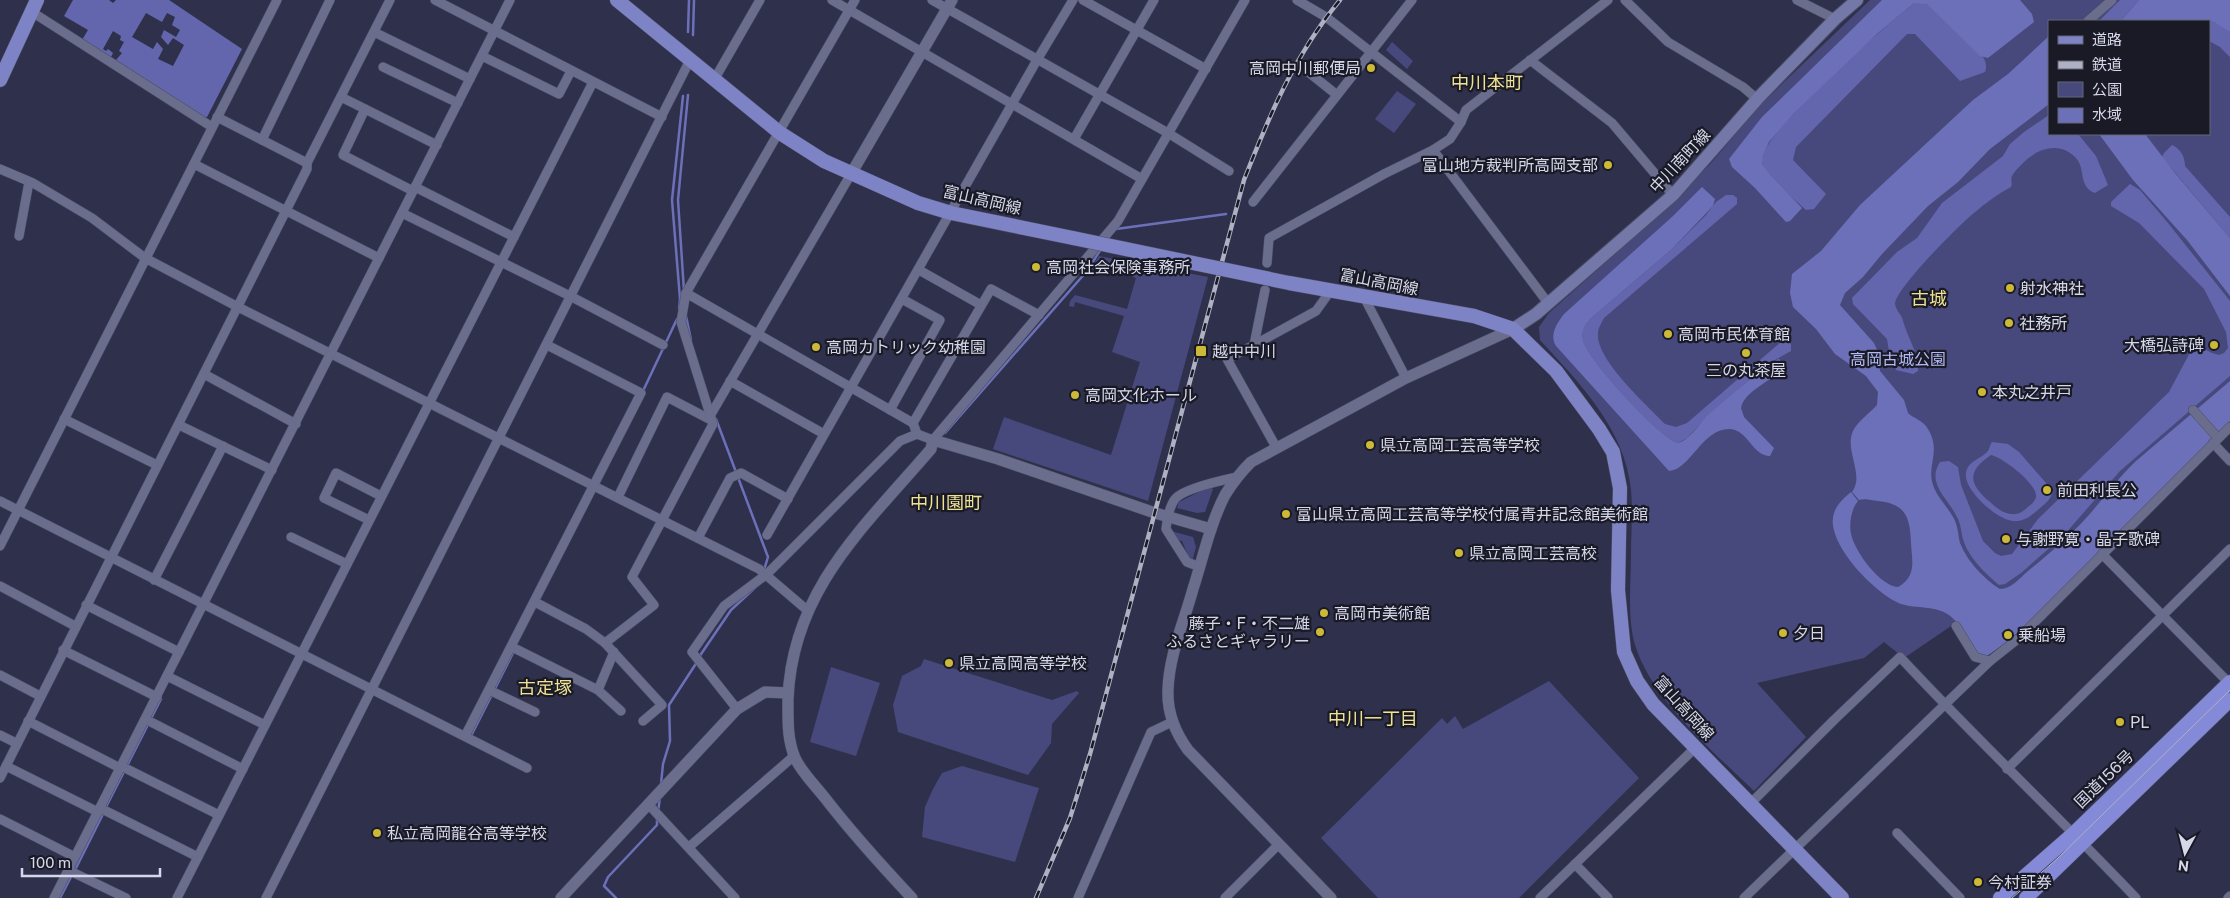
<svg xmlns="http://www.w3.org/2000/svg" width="2230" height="898" font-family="'Public Sans','Noto Sans JP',sans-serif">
	<rect width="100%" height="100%" fill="#2f314c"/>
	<g fill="#47497d" fill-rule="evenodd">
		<path d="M1870 0H2230V422L2071 580 1987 656 1957 622 1904 658 1884 642 1864 658 1757 683 1806 737 1754 791C1713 751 1652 700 1635 645 1627 617 1631 583 1631 554 1631 533 1633 511 1631 490 1625 428 1579 383 1540 340L1539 327 1549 313 1672 203 1712 162 1759 106ZM2049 21H2209V134H2049Z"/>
		<path d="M1392 42 1413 61 1407 69 1386 50Z"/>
		<path d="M1397 91 1416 104 1394 133 1375 119Z"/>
		<path d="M1099 256 1208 277 1148 501 993 449 1004 417 1111 455 1140 362 1112 352 1124 316 1075 302 1074 307 1069 306 1070 301 1075 295 1127 309 1136 278 1113 269 1089 272Z"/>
		<path d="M1209 487 1213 489 1205 512 1197 513 1177 508 1179 502Z"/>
		<path d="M1171 531 1193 537 1196 547 1192 562 1186 559 1187 553 1182 541 1176 540Z"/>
		<path d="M924 659 1052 700 1077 691 1079 693 1052 724 1051 743 1028 775 898 732 893 705 902 676 921 666Z"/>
		<path d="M831 667 880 683 856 756 810 742Z"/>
		<path d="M1549 681 1639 778 1519 898H1378L1321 838 1442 718 1447 724 1455 716 1463 729Z"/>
		<path d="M962 766 1039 788 1015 862 922 837 925 807 933 789 942 773Z"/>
	</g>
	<g fill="#6366ad" fill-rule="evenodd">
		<path d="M73 0H109L113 3 116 0H169L242 49 207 117H201L82 40 88 30 64 16ZM146 13 162 22 167 13 175 17 172 25 180 30 176 37 164 30 161 37 168 45 173 38 184 45 173 66 158 59 163 49 157 42 153 49 132 37ZM113 31 121 36 120 40 124 42 119 51 122 53 116 60 111 57 113 53 108 49 106 51 103 49Z"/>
		<path d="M2120 0H2139L2121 21H2099Z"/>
		<path d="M1923 2C1938 8 1970 45 1983 57 1986 61 1987 68 1985 72L1960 81 1915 34H1907L1796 147 1793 160 1826 194 1814 209 1806 210C1796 200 1766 177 1762 163 1755 136 1890 23 1914 3Z"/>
		<path d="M2202 21C2214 20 2221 25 2230 32V57L2220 47 2209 41V21Z"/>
		<path d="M2049 115V134H2078L2096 156 2108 185 2095 193C2078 187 2086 169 2076 158 2059 140 2036 149 2022 164 2018 168 2014 172 2012 176 2010 181 2013 182 2011 187 1998 194 1985 203 1974 213 1960 224 1895 289 1895 304 1896 311 1902 315 1903 321 1908 339 1919 353 1918 371L1913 374 1896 370 1890 357 1887 339 1853 304 1852 298 1897 252 1917 238 1942 203 2003 156 2010 144 2024 132Z"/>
		<path d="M2172 145C2181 149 2185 157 2185 166L2230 217V238L2162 157 2164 153Z"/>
		<path d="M2130 184 2140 190 2168 223 2230 301V376L2120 471 2064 535 2021 573 2005 584 1999 585C1985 573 1968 557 1963 539 1961 532 1961 524 1957 517 1948 498 1926 484 1940 462L1949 461 1958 467 1961 485 1983 541 1995 553 2001 556 2012 554 2038 519 2169 392 2194 345H2197L2212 353 2219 355 2224 353 2228 348 2226 332 2204 289 2139 223 2111 206V202Z"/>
		<path d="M1726 195H1733L1737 198V204L1604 318C1602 322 1598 328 1598 333 1595 359 1647 405 1665 424L1676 427 1687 423 1782 341 1787 340 1791 344V351L1766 365 1709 415 1687 438 1678 443C1658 438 1587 359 1583 340 1581 332 1585 325 1590 319L1672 249 1706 215 1716 202Z"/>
		<path d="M1992 442 2008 444 2019 452 2053 491C2051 499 2045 504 2039 509 2032 515 2025 521 2015 521 1999 522 1963 490 1966 473 1968 461 1979 460 1987 452 1990 449 1989 446 1992 442ZM1991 455C2002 457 2038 484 2036 497 2035 501 2032 504 2029 506 2025 510 2019 515 2013 514 2003 514 1997 508 1990 502 1968 484 1967 471 1991 455Z"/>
	</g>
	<g fill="#6c70b8">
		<path d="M1882 0H2020L2032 14 2034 22 1988 58 1980 56 1927 4 1914 3 1878 33 1794 113 1769 142 1763 155 1762 164 1770 175 1802 208 1790 221 1786 222 1755 188 1732 167 1729 159 1762 117Z"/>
		<path d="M2139 0H2230V32L2214 22 2208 21H2121Z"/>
		<path d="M2049 36V104L1990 149 1958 182 1928 206 1882 254 1863 277 1845 293 1840 305 1874 343 1878 352 1880 371 1904 400 1908 413C1913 418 1920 419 1926 426 1943 450 1926 464 1933 485 1937 497 1947 506 1953 517 1958 525 1958 535 1960 543 1967 561 1984 579 2000 589 2011 589 2020 578 2028 571 2049 554 2070 536 2088 516 2104 498 2118 478 2136 461L2230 381V421L2031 621 2015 636 2009 628 2001 633 2007 642 1987 656H1978C1970 642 1962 625 1949 615 1934 605 1917 609 1901 604 1875 594 1824 542 1834 513 1837 504 1844 498 1851 492L1858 501C1851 509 1849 524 1851 534 1855 552 1880 586 1898 587 1917 576 1912 561 1911 543 1910 517 1906 504 1878 501 1871 500 1865 498 1859 500L1852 492C1865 475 1844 450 1853 431 1858 421 1870 413 1877 405L1878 392 1866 376 1835 354 1816 329 1793 307 1790 293 1792 274 1821 251 1860 205 1973 100 2008 74Z"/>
		<path d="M2099 134H2145L2175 173 2230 238V296L2187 240 2133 180Z"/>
		<path d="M1702 187 1715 199 1713 206 1672 249 1590 319C1585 325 1581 332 1583 340 1587 359 1659 438 1678 443 1689 440 1698 426 1706 417 1716 408 1771 360 1779 359L1782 362C1783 379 1745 387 1741 408L1744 417 1774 448 1770 456C1752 456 1748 429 1729 429 1702 429 1690 470 1669 471L1556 346C1549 335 1557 323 1564 314L1673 216Z"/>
	</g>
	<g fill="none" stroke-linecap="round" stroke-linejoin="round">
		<g stroke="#6c70b8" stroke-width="2.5">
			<path d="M688 32 689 0"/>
			<path d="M693 35 694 0"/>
			<path d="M1116 229 1226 214"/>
			<path d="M684 291 678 200 688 95"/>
			<path d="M679 309 680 299 672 200 683 96"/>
			<path d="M686 316 691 340"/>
			<path d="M643 391 677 319"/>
			<path d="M716 419 768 557 764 570"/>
			<path d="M945 433 1087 271 1101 249"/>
			<path d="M699 657 731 610 760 583"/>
			<path d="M472 734 514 651"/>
			<path d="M661 784 663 764 670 741 669 705 697 662"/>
			<path d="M106 807 161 699"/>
			<path d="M658 812 660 797"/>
			<path d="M75 870 104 812"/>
			<path d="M60 898 72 875"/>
			<path d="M616 898 604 886 608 877 657 825V817"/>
		</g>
		<defs>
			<g id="minor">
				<path d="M435 0 662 117"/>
				<path d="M832 0 1142 179"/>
				<path d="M932 0 1168 133 1229 171"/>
				<path d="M1083 0 1206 69"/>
				<path d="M1297 0 1326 17 1461 122"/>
				<path d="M1625 0 1668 42 1743 87 1757 99"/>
				<path d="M1797 0 1835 19"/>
				<path d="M32 12 212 127"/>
				<path d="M2088 21 2112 0"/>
				<path d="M374 32 470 79"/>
				<path d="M482 56 559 94 571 71"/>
				<path d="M1530 60 1612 123 1673 195"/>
				<path d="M383 67 458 103"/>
				<path d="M1302 67 1337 95"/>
				<path d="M714 80 760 0"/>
				<path d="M341 97 437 145"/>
				<path d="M365 109 343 155 413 191"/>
				<path d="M217 117 307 163 390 0"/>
				<path d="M1074 139 1154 0"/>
				<path d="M262 140 330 0"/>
				<path d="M1433 150 1548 303"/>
				<path d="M194 164 379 258"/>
				<path d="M0 169 33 183 92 218 145 258 238 307 759 569 807 610"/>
				<path d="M415 187 514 237"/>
				<path d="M1253 202 1412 0"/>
				<path d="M402 213 572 297 663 345"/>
				<path d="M19 236 29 182"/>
				<path d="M1267 263 1269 238 1384 174 1433 150 1450 139 1461 122 1466 110 1608 0"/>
				<path d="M919 270 981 305"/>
				<path d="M1265 290 1254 345 1227 359 1276 447"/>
				<path d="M686 293 913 423 917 434"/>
				<path d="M1364 297 1406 378"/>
				<path d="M1254 345 1316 311 1331 290"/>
				<path d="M204 374 296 424"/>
				<path d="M730 381 824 434"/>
				<path d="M890 410 940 320 902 299"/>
				<path d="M2193 410 2218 438"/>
				<path d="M710 416 851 174"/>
				<path d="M64 419 157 465"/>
				<path d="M913 423 991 289 1039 315"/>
				<path d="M179 425 272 470"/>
				<path d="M2213 443 2230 461"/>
				<path d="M618 497 667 397 711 420"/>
				<path d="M0 501 527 768"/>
				<path d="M369 520 324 498 336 473 381 496"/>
				<path d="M767 535 1037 60 1073 0"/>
				<path d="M291 537 347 564"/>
				<path d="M698 538 730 478 741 473 788 499"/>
				<path d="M0 546 277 0"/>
				<path d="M2102 554 2230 684"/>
				<path d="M1200 567 1187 562 1166 529C1167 520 1169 507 1175 499 1183 489 1223 480 1237 477"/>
				<path d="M154 580 223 446"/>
				<path d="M0 586 75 626"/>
				<path d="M535 602 586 629 605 643 662 705 643 721"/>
				<path d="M86 605 179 652"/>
				<path d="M1956 626 1975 657 1990 661"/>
				<path d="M605 643 654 605 632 577 713 424 681 322 686 293 855 0"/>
				<path d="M512 647 598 690 621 711"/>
				<path d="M63 650 157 697"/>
				<path d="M0 675 40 696"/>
				<path d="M167 676 265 725"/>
				<path d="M489 690 535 712"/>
				<path d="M598 690 614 652"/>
				<path d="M737 709 692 652 724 606 767 574 900 441 917 434 933 440 1118 221 1245 0"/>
				<path d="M145 719 243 769"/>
				<path d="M28 721 120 768"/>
				<path d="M0 735 16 743"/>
				<path d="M465 736 641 393 547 345"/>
				<path d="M6 766 98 812"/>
				<path d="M121 766 219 815"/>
				<path d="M2007 769 2230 549"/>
				<path d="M0 778 307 169V163"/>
				<path d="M1751 803 1834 720 1900 657C1976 739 2058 816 2136 898"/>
				<path d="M649 805 735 898"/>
				<path d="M100 808 198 857"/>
				<path d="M0 819 75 857"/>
				<path d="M1897 833 1960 898"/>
				<path d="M689 847 794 756"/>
				<path d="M1575 864 1608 898"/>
				<path d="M68 870 126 898"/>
				<path d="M54 898 510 0"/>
				<path d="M177 898 593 82"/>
				<path d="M266 898 690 60"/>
				<path d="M1078 898 1151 732 1172 722"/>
				<path d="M1225 898 1279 844"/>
				<path d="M1540 898 1695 748"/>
				<path d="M1744 898 1990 661 2019 638 2230 427"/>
				<path d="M2228 898 2230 896"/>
			</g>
			<g id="tertiary">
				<path d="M851 174 952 0"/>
				<path d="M561 898 737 709 765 692 788 693"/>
				<path d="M912 898C882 866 852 833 825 798 815 785 802 773 795 758 787 739 788 720 788 699 792 590 865 526 931 449L933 440 998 459 1155 513 1211 529"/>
				<path d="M1331 898 1188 750C1175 732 1167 712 1168 690 1169 655 1184 622 1193 589 1203 558 1210 524 1225 495 1233 482 1241 472 1251 462L1406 378 1513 329"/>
			</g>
			<path id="secondary" d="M1513 329 1536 314 1673 195 1760 96 1835 19 1857 0"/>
			<g id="primary">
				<path d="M617 0 780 133 824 161 918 203 951 213 1073 238"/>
				<path d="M0 80 37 0"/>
				<path d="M1289 283 1474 316 1513 329 1556 371 1599 429 1613 452 1620 488 1618 590 1624 652 1637 681 1653 704 1842 898"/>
			</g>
			<g id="trunk">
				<path d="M2000 898 2074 833 2230 682"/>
				<path d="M2026 898 2230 700"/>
			</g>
		</defs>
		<use href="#minor" stroke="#4c4e65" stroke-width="10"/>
		<use href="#tertiary" stroke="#4c4e65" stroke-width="12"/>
		<use href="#secondary" stroke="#4c4e65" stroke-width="14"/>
		<use href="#primary" stroke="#4c4e65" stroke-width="15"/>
		<use href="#trunk" stroke="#4c4e65" stroke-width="15"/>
		<use href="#minor" stroke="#6a6d8b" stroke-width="9"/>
		<use href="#tertiary" stroke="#6a6d8b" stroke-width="11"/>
		<use href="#secondary" stroke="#7478a8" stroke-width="12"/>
		<use href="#primary" stroke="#7e83c5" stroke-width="14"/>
		<use href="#trunk" stroke="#858ad8" stroke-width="14"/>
		<path stroke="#aeb0c4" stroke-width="1" d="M2012 898 2057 859 2230 690"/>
		<defs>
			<path id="rail" d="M1036 898 1070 818 1090 754 1244 180C1269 116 1295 54 1340 0"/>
		</defs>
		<use href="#rail" stroke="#aeb0c4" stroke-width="4.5"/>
		<use href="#rail" stroke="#191a26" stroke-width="2.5" stroke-dasharray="8" stroke-linecap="butt"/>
		<defs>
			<path id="primary-bridge" d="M1073 238 1289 283"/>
		</defs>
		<use href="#primary-bridge" stroke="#4c4e65" stroke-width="15" stroke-linecap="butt"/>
		<use href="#primary-bridge" stroke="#7e83c5" stroke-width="14"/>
	</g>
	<g fill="#cdb938" stroke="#191a26" stroke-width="2">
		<circle cx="1371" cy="68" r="5"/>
		<circle cx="1608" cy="165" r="5"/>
		<circle cx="1036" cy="267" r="5"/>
		<circle cx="2010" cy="288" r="5"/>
		<circle cx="2009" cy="323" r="5"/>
		<circle cx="1668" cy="334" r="5"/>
		<circle cx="2214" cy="345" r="5"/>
		<circle cx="816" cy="347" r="5"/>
		<rect x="1195" y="345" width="12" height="12" rx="2.5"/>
		<circle cx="1746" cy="353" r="5"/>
		<circle cx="1982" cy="392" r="5"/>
		<circle cx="1075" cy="395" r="5"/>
		<circle cx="1370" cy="445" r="5"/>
		<circle cx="2047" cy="490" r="5"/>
		<circle cx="1286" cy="514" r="5"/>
		<circle cx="2006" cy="539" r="5"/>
		<circle cx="1459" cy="553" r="5"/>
		<circle cx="1324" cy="613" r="5"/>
		<circle cx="1320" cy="632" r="5"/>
		<circle cx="1783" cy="633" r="5"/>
		<circle cx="2008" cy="635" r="5"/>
		<circle cx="949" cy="663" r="5"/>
		<circle cx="2120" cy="722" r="5"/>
		<circle cx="377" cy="833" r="5"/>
		<circle cx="1978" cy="882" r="5"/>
	</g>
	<g text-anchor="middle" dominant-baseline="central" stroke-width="4.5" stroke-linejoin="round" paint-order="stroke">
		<g font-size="16" fill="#d6d8ea" stroke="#191a26" text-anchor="start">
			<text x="1361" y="68" text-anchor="end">高岡中川郵便局</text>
			<text x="1598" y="165" text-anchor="end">富山地方裁判所高岡支部</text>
			<text x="1046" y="267">高岡社会保険事務所</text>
			<text x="2020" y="288">射水神社</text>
			<text x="2019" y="323">社務所</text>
			<text x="1678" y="334">高岡市民体育館</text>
			<text x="2204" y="345" text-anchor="end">大橋弘詩碑</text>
			<text x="826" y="347">高岡カトリック幼稚園</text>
			<text x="1212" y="351">越中中川</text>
			<text x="1746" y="370" text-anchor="middle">三の丸茶屋</text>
			<text x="1992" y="392">本丸之井戸</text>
			<text x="1085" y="395">高岡文化ホール</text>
			<text x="1380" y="445">県立高岡工芸高等学校</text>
			<text x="2057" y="490">前田利長公</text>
			<text x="1296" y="514">富山県立高岡工芸高等学校付属青井記念館美術館</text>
			<text x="2016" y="539">与謝野寛・晶子歌碑</text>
			<text x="1469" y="553">県立高岡工芸高校</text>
			<text x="1334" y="613">高岡市美術館</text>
			<text x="1310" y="623" text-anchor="end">藤子・F・不二雄<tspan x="1310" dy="18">ふるさとギャラリー</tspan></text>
			<text x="1793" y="633">夕日</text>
			<text x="2018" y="635">乗船場</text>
			<text x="959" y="663">県立高岡高等学校</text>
			<text x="2130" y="722">PL</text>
			<text x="387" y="833">私立高岡龍谷高等学校</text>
			<text x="1988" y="882">今村証券</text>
		</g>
		<g font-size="16" fill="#d6d8ea" stroke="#191a26">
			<text transform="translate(1680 161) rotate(-47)">中川南町線</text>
			<text transform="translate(982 200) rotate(13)">富山高岡線</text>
			<text transform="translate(1379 282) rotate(11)">富山高岡線</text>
			<text transform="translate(1684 708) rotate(48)">富山高岡線</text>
			<text transform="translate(2104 779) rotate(-44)">国道156号</text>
		</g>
		<g font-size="16" fill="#b3b9f4" stroke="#191a26">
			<text x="1898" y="359">高岡古城公園</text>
		</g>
		<g font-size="18" fill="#efe293" stroke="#191a26">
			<text x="1487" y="82">中川本町</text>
			<text x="1929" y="298">古城</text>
			<text x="946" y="502">中川園町</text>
			<text x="545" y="687">古定塚</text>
			<text x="1373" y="718">中川一丁目</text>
		</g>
	</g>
	<rect x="2048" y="20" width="162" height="115" fill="#191a26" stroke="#656674"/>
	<rect x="2058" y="36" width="25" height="8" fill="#7e83c5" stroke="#656674"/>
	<text x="2092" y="45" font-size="15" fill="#d6d8ea">道路</text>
	<rect x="2058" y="61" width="25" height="8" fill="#aeb0c4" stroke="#656674"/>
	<text x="2092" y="70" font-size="15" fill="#d6d8ea">鉄道</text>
	<rect x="2058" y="82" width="25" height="15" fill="#47497d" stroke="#656674"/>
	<text x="2092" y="95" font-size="15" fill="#d6d8ea">公園</text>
	<rect x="2058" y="108" width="25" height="15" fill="#6c70b8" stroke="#656674"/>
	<text x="2092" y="120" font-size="15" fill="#d6d8ea">水域</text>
	<g transform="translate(2185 853) rotate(187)" stroke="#191a26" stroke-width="4" paint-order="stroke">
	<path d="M0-4L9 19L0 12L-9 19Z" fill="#d6d8ea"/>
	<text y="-8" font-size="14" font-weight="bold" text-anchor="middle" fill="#d6d8ea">N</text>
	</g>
	<path d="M22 868v8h138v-8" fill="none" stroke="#d6d8ea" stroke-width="2.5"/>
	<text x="30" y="868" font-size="15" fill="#d6d8ea" stroke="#191a26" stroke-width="4" paint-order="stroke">100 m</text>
</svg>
